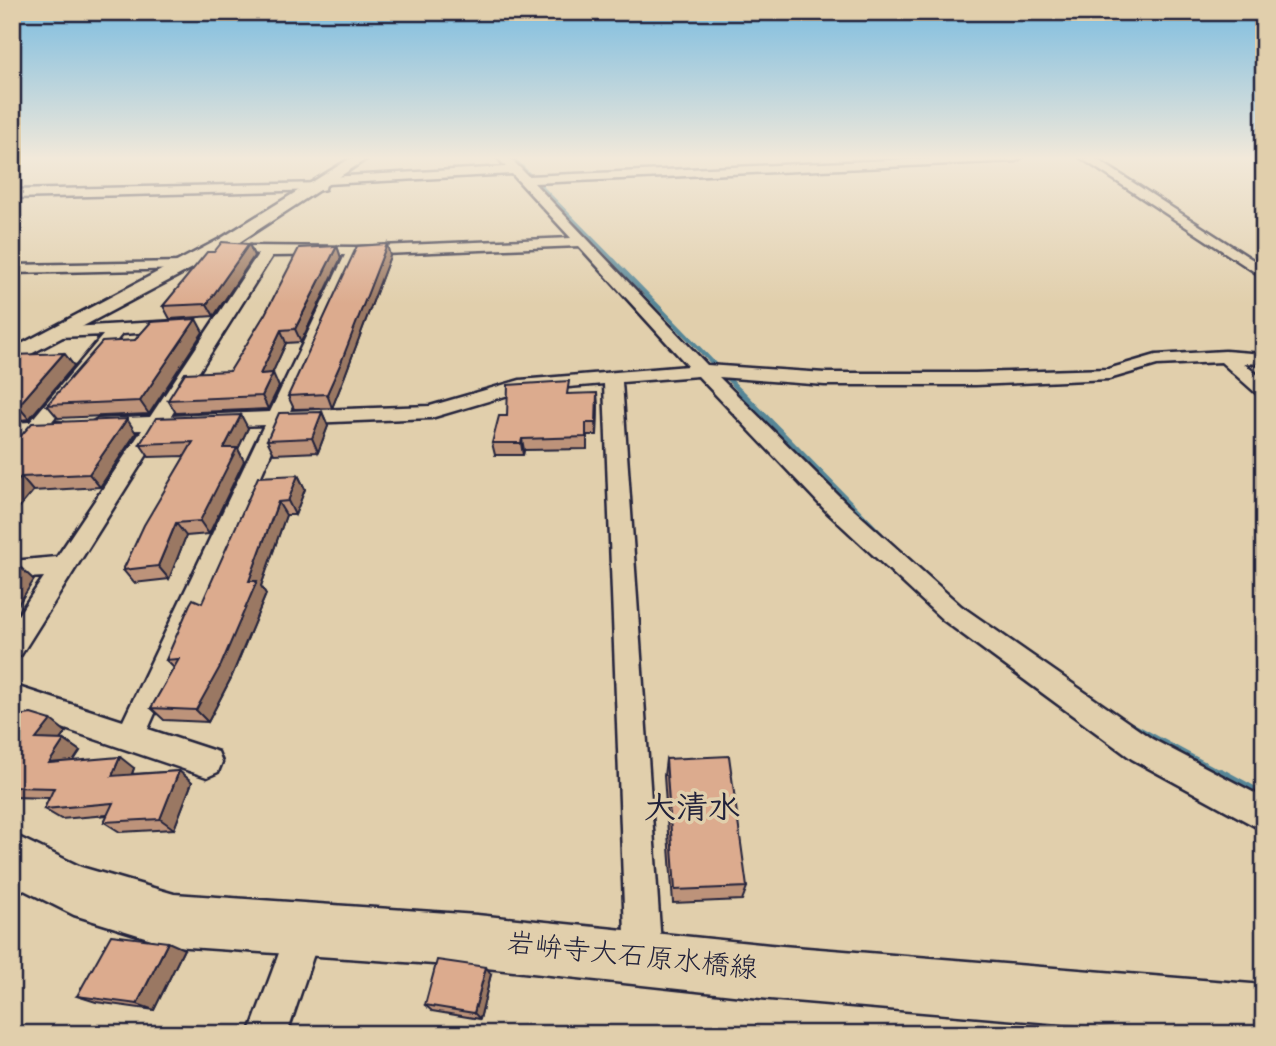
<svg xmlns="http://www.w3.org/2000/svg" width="1276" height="1046" font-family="Kalam,'Klee One',sans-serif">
	<rect width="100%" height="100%" fill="#e1cfac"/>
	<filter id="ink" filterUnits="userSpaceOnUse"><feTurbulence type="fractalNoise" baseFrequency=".0143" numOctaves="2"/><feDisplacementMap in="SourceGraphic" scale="14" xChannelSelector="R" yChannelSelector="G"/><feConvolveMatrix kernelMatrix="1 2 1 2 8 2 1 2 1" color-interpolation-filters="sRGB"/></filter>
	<g filter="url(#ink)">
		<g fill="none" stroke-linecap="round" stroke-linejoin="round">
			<path stroke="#568697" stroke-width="3.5" d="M513 158 615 262"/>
			<path stroke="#568697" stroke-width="4.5" d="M613 260 743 394"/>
			<path stroke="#568697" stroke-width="6" d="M741 392 880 534"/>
			<path stroke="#568697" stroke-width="7" d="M1130 725 1223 775"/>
			<path stroke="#568697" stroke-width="10" d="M1220 773 1264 797"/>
			<defs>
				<g id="minor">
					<path d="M498 158H510L528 176 938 158H1021L1015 161 534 183 707 365 825 373H975L1108 369 1156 355 1225 351 1264 354V364L1243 363 1264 380V396L1257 394 1221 362 1157 365 1109 379 975 385H825L719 377 845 502 961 606 1152 739 1264 798V831L1132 759 943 620 829 514 698 376 622 382 662 959 657 972 644 977 631 972 626 959 604 384 522 391 431 418 284 424 148 729 218 752 222 762 218 772 207 777 12 711V685L123 721 264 425 163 429 21 655 12 658V624L44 577 12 579V561L57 557 142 430 98 431 88 425 98 419 150 417 258 254 248 252V246L356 247 571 238 512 174 326 184 325 189 321 190 12 198V190L324 183 325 178 329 177 506 167ZM579 246 688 366 520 380 430 406 290 411 359 255ZM345 255 270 412 171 416 272 256Z"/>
					<path d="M1081 158H1095L1264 267V278Z"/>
					<path d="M183 262 188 263V269L12 273V265Z"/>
					<path d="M176 321 184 326 182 330 122 334 52 421 64 423 67 427 64 431 42 434 19 462 12 464V443L19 435H12V423L30 422 103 335 60 337 52 332 54 328Z"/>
					<path d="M304 912 316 918 322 930 287 1034H249L292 918Z"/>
				</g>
				<path id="tertiary" d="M351 158H368L232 247 12 364V349L220 239Z"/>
				<path id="secondary" d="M12 834 81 867 174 894 477 915 770 945 1264 985V1034H1183L770 999 477 967 174 946 74 915 12 884Z"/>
			</defs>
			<use href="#minor" stroke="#22223b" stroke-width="5"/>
			<use href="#tertiary" stroke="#22223b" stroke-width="5"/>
			<use href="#secondary" stroke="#22223b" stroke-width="5"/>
			<use href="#minor" fill="#e1cfac" fill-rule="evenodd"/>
			<use href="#tertiary" fill="#e1cfac" fill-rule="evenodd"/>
			<use href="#secondary" fill="#e1cfac" fill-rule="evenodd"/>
		</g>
		<g fill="#bd937a" stroke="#22223b" stroke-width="2">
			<path d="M249 244 254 256 214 316 170 319 163 306 214 252Z"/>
			<path d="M337 246 341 258 301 342 286 343 272 373 279 387 268 409 176 413 168 400 230 371Z"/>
			<path d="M390 256 344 378 332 408 294 409 288 396Z"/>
			<path d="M203 332 149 414 58 418 47 405 135 340Z"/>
			<path d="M64 353 74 366 29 419 12 421V359Z"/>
			<path d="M570 394 598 405 597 435H587V449L524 450 523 455H495L492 443Z"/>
			<path d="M322 412 328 426 318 452 274 454 267 440Z"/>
			<path d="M248 428 238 449 244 461 209 534 186 536 169 579 134 583 123 570 185 456 149 457 140 444Z"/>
			<path d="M136 433 100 487 33 491 12 516V446Z"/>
			<path d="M298 475 305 489 295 515H286L261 586 266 594 231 678 208 722 164 720 151 708 174 668 166 660 202 603Z"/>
			<path d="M12 717 66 732 60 740H64L80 751 73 761 134 768 132 774 179 771 192 782 174 829 120 832 104 822 108 815 61 819 44 809 49 798 12 797Z"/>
			<path d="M666 759 747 887 742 900 673 903 664 776Z"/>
			<path d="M184 949 154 1010 96 1002 77 996Z"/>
			<path d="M491 974 480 1019 432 1011 425 1005Z"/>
		</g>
		<g fill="#9a7863" stroke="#22223b" stroke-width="2">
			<path d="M249 244 254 256 214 316 207 304Z"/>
			<path d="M387 244 390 256 344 378 332 408 327 394Z"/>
			<path d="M337 246 341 258 301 342 295 329Z"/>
			<path d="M196 319 203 332 149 414 140 401Z"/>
			<path d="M281 330 286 343 266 387 260 374Z"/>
			<path d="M64 353 74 366 29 419 18 406Z"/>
			<path d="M273 373 279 387 268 409 262 396Z"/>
			<path d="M597 393 598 405 597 435 596 423Z"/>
			<path d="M322 412 328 426 318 452 312 438Z"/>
			<path d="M241 415 248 428 238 449 244 461 209 534 200 521 224 448Z"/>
			<path d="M127 419 136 433 100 487 89 474Z"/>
			<path d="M522 439 524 450 523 455 521 443Z"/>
			<path d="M298 475 305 489 295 515 288 501Z"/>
			<path d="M21 477 33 491 12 516V487Z"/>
			<path d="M278 502 286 515 261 586 266 594 231 678 208 722 196 710 249 581Z"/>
			<path d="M176 523 186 536 169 579 158 566Z"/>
			<path d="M18 565 34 580 12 614V573Z"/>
			<path d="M51 720 66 732 52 750 36 739Z"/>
			<path d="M64 740 80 751 65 774 49 763Z"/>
			<path d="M120 757 134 768 127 787 112 776Z"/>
			<path d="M179 771 192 782 174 829 160 819Z"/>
			<path d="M168 942 184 949 154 1010 137 1004Z"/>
			<path d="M486 967 491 974 480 1019 474 1013Z"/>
		</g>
		<g fill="#dcab8e" stroke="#22223b" stroke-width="2">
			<path d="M222 242 249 244 207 304 163 306 207 252H214Z"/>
			<path d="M387 244 340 365 327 394 288 396 357 246Z"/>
			<path d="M337 246 295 329 281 330 260 374 273 373 262 396 168 400 185 373 230 371 265 314 299 248Z"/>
			<path d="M196 319 140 401 47 405 102 342 135 340 151 322Z"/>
			<path d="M64 353 18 406H12V359L15 355Z"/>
			<path d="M569 381 567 394 597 393 596 423H586V437L522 439 521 443H492L499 416H507L508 385Z"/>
			<path d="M322 412 312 438 267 440 279 413Z"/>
			<path d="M241 415 224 448H237L200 521 176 523 158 566 123 570 144 525 193 442 140 444 156 418Z"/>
			<path d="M127 419 89 474 21 477 12 487V446L32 423Z"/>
			<path d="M298 475 288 501 278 502 249 581H257L221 665 196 710 151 708 179 659 166 660 190 604 193 599 202 603 258 477Z"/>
			<path d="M12 565H18L12 573Z"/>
			<path d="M31 714 51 720 36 739 64 740 49 763 120 757 112 776 179 771 160 819 104 822 113 803 44 809 54 788 12 787V717Z"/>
			<path d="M729 756 747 887 675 890 666 759Z"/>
			<path d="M111 935 168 942 137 1004 77 996Z"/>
			<path d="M437 960 486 967 474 1013 425 1005Z"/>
			<path d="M719 1028 747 1034H718Z"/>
		</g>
	</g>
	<linearGradient id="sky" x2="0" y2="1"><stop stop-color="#7bbce0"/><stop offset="0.52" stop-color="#f2e9da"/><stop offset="1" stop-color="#f2e9da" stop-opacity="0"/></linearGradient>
	<rect width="1276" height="304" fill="url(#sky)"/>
	<g text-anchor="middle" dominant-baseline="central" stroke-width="7" stroke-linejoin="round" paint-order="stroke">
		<g font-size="28" fill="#22223b" stroke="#e1cfac">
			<text transform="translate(632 957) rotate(6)">岩峅寺大石原水橋線</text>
		</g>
		<g font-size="32" font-weight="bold" fill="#22223b" stroke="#e1cfac">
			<text x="692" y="809">大清水</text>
		</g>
	</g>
	<rect width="1276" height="1046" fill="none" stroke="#e1cfac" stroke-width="42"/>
	<rect x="21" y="21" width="1234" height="1004" fill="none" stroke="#22223b" stroke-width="2.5" filter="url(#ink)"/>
</svg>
